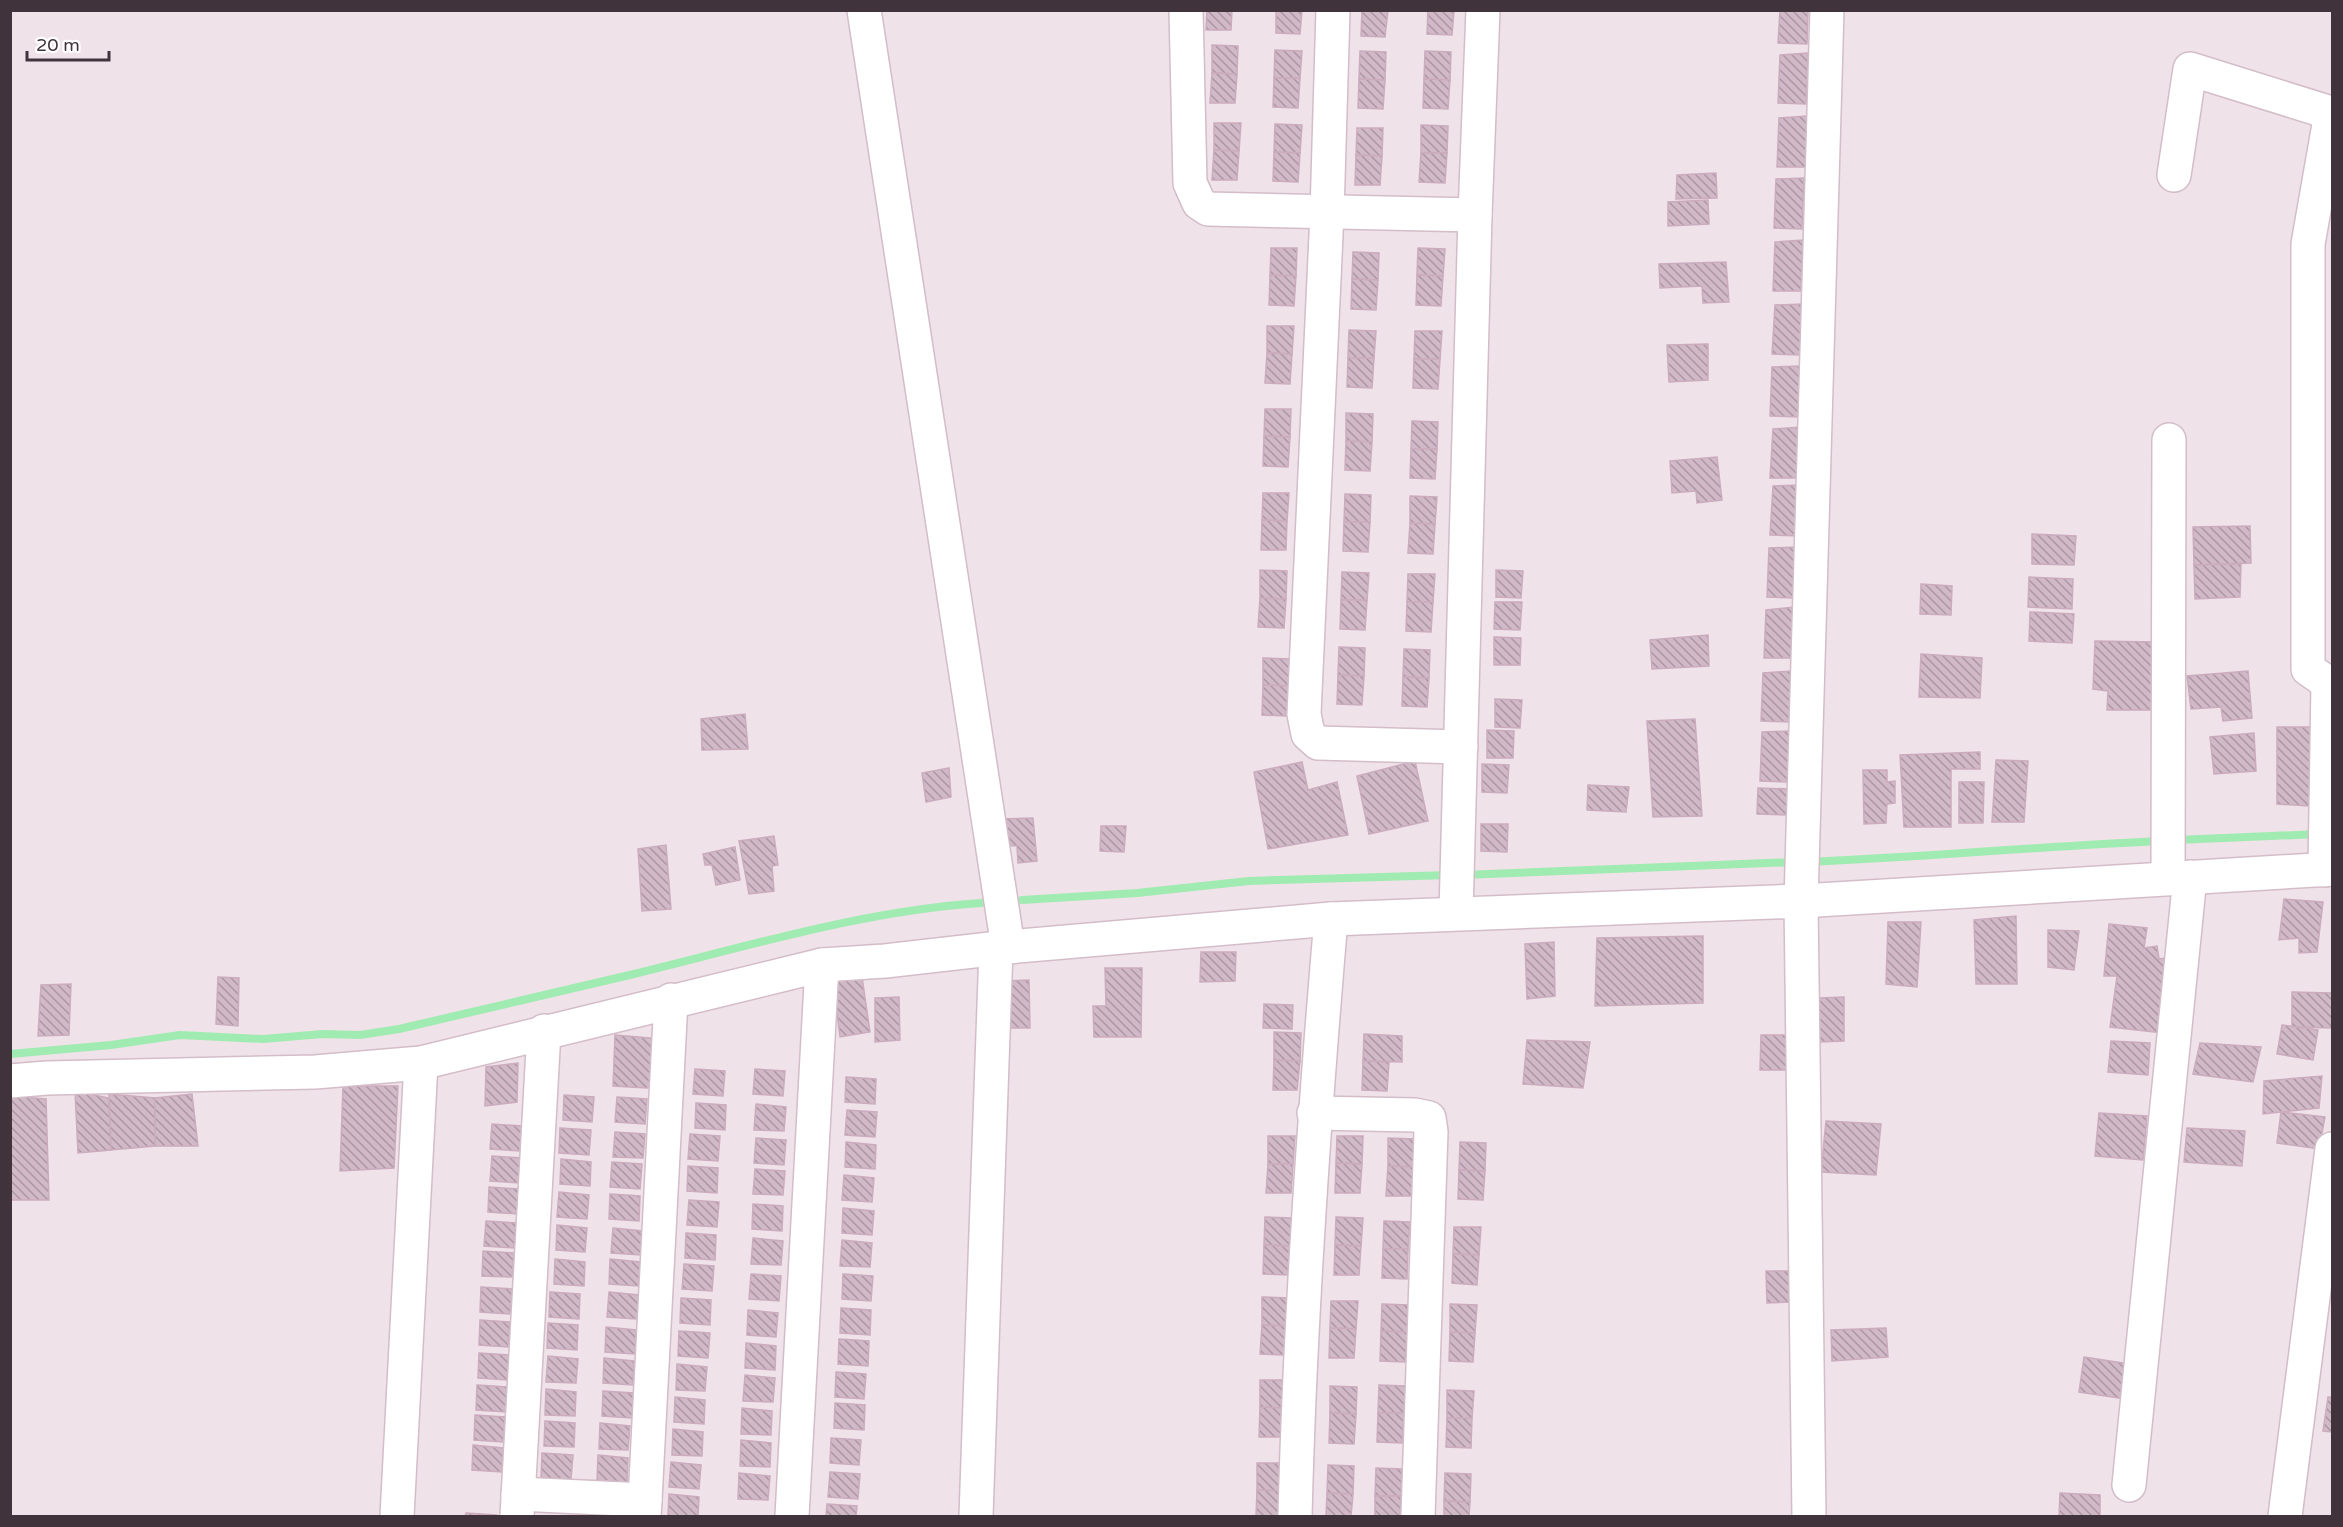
<svg xmlns="http://www.w3.org/2000/svg" width="2343" height="1527" font-family="'Varela Round',sans-serif">
	<defs>
		<pattern id="building-back-hatch" width="6" height="6" patternUnits="userSpaceOnUse" patternTransform="scale(1.5)"><rect width="6" height="6" fill="#d1b9c7"/><path d="M-1 5l2 2M0 0l6 6M5-1l2 2" fill="none" stroke="#ab97a3"/></pattern>
	</defs>
	<rect width="100%" height="100%" fill="#f0e2e9"/>
	<g fill="none" stroke-linecap="round" stroke-linejoin="round">
		<g stroke="#a0ebb1" stroke-width="8">
			<path d="M2176 840 2319 834"/>
			<path d="M1808 862C1926 857 2044 846 2163 841"/>
			<path d="M1463 875 1795 862"/>
			<path d="M1022 900 1137 893 1249 881 1450 875"/>
			<path d="M10 1054 111 1045 180 1035 263 1039 323 1034 360 1035 399 1029C477 1010 556 993 634 974 749 946 862 911 981 903"/>
		</g>
	</g>
	<g fill="url(#building-back-hatch)" stroke="#cbacbe" stroke-width="1.5">
		<path d="M1207 10H1232L1231 30H1206Z"/>
		<path d="M1276 10H1302L1300 34 1276 33Z"/>
		<path d="M1362 10H1388L1385 37 1361 36Z"/>
		<path d="M1428 10H1454L1452 35 1427 34Z"/>
		<path d="M1780 10H1808L1807 44 1778 43Z"/>
		<path d="M1212 45 1238 46 1237 74 1212 73Z"/>
		<path d="M1275 50 1302 51 1300 78H1274Z"/>
		<path d="M1360 51 1386 52 1385 80 1359 79Z"/>
		<path d="M1425 51 1451 52 1450 80 1424 79Z"/>
		<path d="M1808 53 1806 104 1778 103 1780 55Z"/>
		<path d="M1212 73 1237 74 1235 103H1210Z"/>
		<path d="M1274 78H1300L1298 108 1273 107Z"/>
		<path d="M1359 79 1385 80 1383 109 1358 108Z"/>
		<path d="M1424 79 1450 80 1448 109 1423 108Z"/>
		<path d="M1807 116 1805 167H1777L1779 118Z"/>
		<path d="M1214 123H1241L1239 151 1214 150Z"/>
		<path d="M1275 124 1302 125 1300 153 1274 152Z"/>
		<path d="M1421 125 1448 126 1447 153H1421Z"/>
		<path d="M1357 128H1383L1382 156 1356 155Z"/>
		<path d="M1214 150 1239 151 1237 180H1212Z"/>
		<path d="M1274 152 1300 153 1298 182 1273 181Z"/>
		<path d="M1421 153H1447L1445 183 1419 182Z"/>
		<path d="M1356 155 1382 156 1380 185H1355Z"/>
		<path d="M1716 173 1717 198 1676 199 1677 175Z"/>
		<path d="M1804 178 1802 229 1774 228 1776 179Z"/>
		<path d="M1708 200 1709 224 1668 226V202Z"/>
		<path d="M1803 240 1801 291H1773L1775 242Z"/>
		<path d="M1271 248H1297L1296 276 1270 275Z"/>
		<path d="M1418 248 1445 249 1443 276 1417 275Z"/>
		<path d="M1353 252 1379 253 1378 280 1352 279Z"/>
		<path d="M1726 262 1729 302 1703 303 1702 286 1660 288 1659 264Z"/>
		<path d="M1270 275 1296 276 1294 306 1269 305Z"/>
		<path d="M1417 275 1443 276 1441 306 1416 305Z"/>
		<path d="M1352 279 1378 280 1376 310 1351 309Z"/>
		<path d="M1802 304 1800 355 1772 354 1775 305Z"/>
		<path d="M1267 326H1294L1292 354 1267 353Z"/>
		<path d="M1349 330 1376 331 1374 358H1348Z"/>
		<path d="M1415 331H1442L1440 359H1414Z"/>
		<path d="M1708 344V380L1669 382 1667 345Z"/>
		<path d="M1267 353 1292 354 1290 384 1265 383Z"/>
		<path d="M1348 358H1374L1372 388 1347 387Z"/>
		<path d="M1414 359H1440L1438 389 1413 388Z"/>
		<path d="M1800 366 1798 417 1770 416 1772 367Z"/>
		<path d="M1265 409H1291L1290 437 1264 436Z"/>
		<path d="M1346 413 1373 414 1372 442 1346 441Z"/>
		<path d="M1412 421 1438 422 1437 449H1411Z"/>
		<path d="M1801 427 1799 478H1770L1773 429Z"/>
		<path d="M1264 436 1290 437 1288 467 1263 466Z"/>
		<path d="M1346 441 1372 442 1370 471 1345 470Z"/>
		<path d="M1411 449H1437L1435 479 1410 478Z"/>
		<path d="M1717 457 1722 500 1697 503 1696 491 1672 493 1670 461Z"/>
		<path d="M1801 485 1799 536 1770 535 1773 486Z"/>
		<path d="M1263 493H1289L1287 521 1262 520Z"/>
		<path d="M1345 494 1371 495 1370 522H1344Z"/>
		<path d="M1410 496 1437 497 1435 524 1410 523Z"/>
		<path d="M1262 520 1287 521 1286 550H1261Z"/>
		<path d="M1344 522H1370L1368 552 1343 551Z"/>
		<path d="M1410 523 1435 524 1433 554 1408 553Z"/>
		<path d="M2250 526 2251 563 2194 565 2193 527Z"/>
		<path d="M2032 534 2076 536 2074 565 2032 564Z"/>
		<path d="M1797 547 1795 598 1767 597 1769 548Z"/>
		<path d="M2241 564 2240 597 2195 599 2194 565Z"/>
		<path d="M1260 570 1287 571 1286 599 1260 598Z"/>
		<path d="M1496 570 1523 571 1521 598 1496 597Z"/>
		<path d="M1342 572 1369 573 1367 600H1341Z"/>
		<path d="M1408 574H1435L1433 602H1407Z"/>
		<path d="M2029 577 2073 579 2072 609 2028 607Z"/>
		<path d="M1921 584 1952 586 1951 615 1920 614Z"/>
		<path d="M1260 598 1286 599 1284 628 1258 627Z"/>
		<path d="M1341 600H1367L1365 630 1340 629Z"/>
		<path d="M1407 602H1433L1431 632 1406 631Z"/>
		<path d="M1495 602H1522L1520 630 1494 629Z"/>
		<path d="M1794 607 1792 658H1764L1766 610Z"/>
		<path d="M2030 612 2074 614 2072 643 2029 641Z"/>
		<path d="M1708 635 1709 666 1652 669 1650 640Z"/>
		<path d="M1494 637 1521 638 1520 665H1494Z"/>
		<path d="M2095 641 2154 642 2152 710H2107L2108 691 2093 689Z"/>
		<path d="M1339 647 1365 648 1364 676 1338 675Z"/>
		<path d="M1404 649 1430 650 1429 678 1403 677Z"/>
		<path d="M1921 654 1982 658 1980 698 1919 697Z"/>
		<path d="M1263 658 1290 659 1289 686 1263 685Z"/>
		<path d="M1791 671 1789 722 1761 721 1763 673Z"/>
		<path d="M2248 671 2252 718 2223 721 2221 707 2191 709 2187 676Z"/>
		<path d="M1338 675 1364 676 1362 705 1337 704Z"/>
		<path d="M1403 677 1429 678 1427 707 1402 706Z"/>
		<path d="M1263 685 1289 686 1286 716 1262 715Z"/>
		<path d="M1495 699 1522 700 1520 728 1495 727Z"/>
		<path d="M745 714 748 749 702 750 701 719Z"/>
		<path d="M1695 719 1702 816 1653 817 1647 721Z"/>
		<path d="M2277 727H2313L2309 806 2277 804Z"/>
		<path d="M1487 730 1514 731 1513 758H1487Z"/>
		<path d="M1790 731 1788 782 1760 781 1762 732Z"/>
		<path d="M2254 733 2256 771 2214 774 2210 737Z"/>
		<path d="M1980 752V769H1951V827H1904L1900 755Z"/>
		<path d="M1996 760 2028 761 2024 822H1992Z"/>
		<path d="M1415 761 1428 821 1369 834 1357 776Z"/>
		<path d="M1302 762 1308 790 1337 782 1348 835 1268 849 1254 772Z"/>
		<path d="M1482 764 1509 765 1507 793 1482 792Z"/>
		<path d="M949 768 951 797 926 802 922 773Z"/>
		<path d="M1863 770H1887V782L1895 781V803L1887 804 1886 823 1864 824Z"/>
		<path d="M1959 782H1984L1983 823H1959Z"/>
		<path d="M1588 785 1629 787 1626 812 1587 810Z"/>
		<path d="M1758 788 1790 789 1787 815 1757 814Z"/>
		<path d="M1033 818 1037 861 1018 863 1017 846 1002 845 1000 819Z"/>
		<path d="M1481 824H1508L1507 852 1481 851Z"/>
		<path d="M1101 826H1126L1124 852 1100 851Z"/>
		<path d="M774 836 778 865 772 866 774 891 749 894 739 841Z"/>
		<path d="M666 845 671 909 642 911 638 849Z"/>
		<path d="M735 847 740 880 716 885 712 865H705L703 854Z"/>
		<path d="M2284 899 2323 902 2317 952 2299 953V938L2279 940Z"/>
		<path d="M2016 916 2017 984H1976L1974 920Z"/>
		<path d="M1888 922H1921L1917 987 1886 984Z"/>
		<path d="M2109 924 2147 928 2144 948 2157 946 2159 959 2172 957 2163 1033 2110 1027 2117 976H2104Z"/>
		<path d="M2048 930 2079 931 2074 970 2048 967Z"/>
		<path d="M1703 936V1003L1595 1006 1597 938Z"/>
		<path d="M1554 942 1555 996 1527 999 1525 944Z"/>
		<path d="M1201 952H1236L1235 981 1200 982Z"/>
		<path d="M1105 968H1142L1141 1037H1094L1093 1006H1106Z"/>
		<path d="M218 977 239 978 238 1026 216 1024Z"/>
		<path d="M862 977 870 1032 840 1037 833 982Z"/>
		<path d="M1029 980 1030 1028H1009L1008 981Z"/>
		<path d="M71 984 69 1035 38 1036 41 985Z"/>
		<path d="M2292 992 2332 993V1028L2292 1027Z"/>
		<path d="M899 997 900 1040 875 1042V998Z"/>
		<path d="M1844 997V1041L1819 1042V998Z"/>
		<path d="M1264 1004 1293 1005 1292 1029 1263 1028Z"/>
		<path d="M2282 1025 2318 1030 2313 1060 2277 1054Z"/>
		<path d="M1274 1032 1301 1033 1300 1061 1274 1060Z"/>
		<path d="M1364 1034 1402 1036V1062L1363 1061Z"/>
		<path d="M615 1035 661 1039 658 1086 647 1088 613 1086Z"/>
		<path d="M1761 1035H1793L1792 1070H1760Z"/>
		<path d="M1527 1040 1590 1042 1583 1088 1523 1084Z"/>
		<path d="M2111 1041 2150 1043 2148 1075 2108 1072Z"/>
		<path d="M2200 1043 2261 1047 2253 1082 2193 1074Z"/>
		<path d="M1274 1060 1300 1061 1297 1090H1273Z"/>
		<path d="M1363 1061 1389 1062 1387 1091 1362 1090Z"/>
		<path d="M518 1063 517 1102 485 1106 486 1067Z"/>
		<path d="M695 1069 725 1071 723 1096 693 1094Z"/>
		<path d="M755 1069 785 1071 783 1096 753 1094Z"/>
		<path d="M2322 1076 2319 1108 2263 1114 2264 1081Z"/>
		<path d="M846 1077 876 1079 875 1104 845 1102Z"/>
		<path d="M343 1086H398L394 1168 340 1171Z"/>
		<path d="M75 1091 109 1098 111 1150 78 1153Z"/>
		<path d="M109 1094 155 1098V1146L111 1150Z"/>
		<path d="M192 1094 198 1146H155V1098Z"/>
		<path d="M564 1095 594 1097 592 1122 563 1120Z"/>
		<path d="M10 1096 46 1099 49 1200H10Z"/>
		<path d="M617 1097 647 1099 645 1124 615 1122Z"/>
		<path d="M696 1103 726 1105 725 1130 695 1128Z"/>
		<path d="M756 1104 786 1107 784 1131 754 1130Z"/>
		<path d="M847 1110 877 1112 875 1137 845 1135Z"/>
		<path d="M2281 1112 2325 1117 2319 1149 2277 1143Z"/>
		<path d="M2099 1113 2147 1116 2143 1160 2095 1156Z"/>
		<path d="M1826 1121 1881 1124 1876 1175 1821 1172Z"/>
		<path d="M492 1124 522 1126 520 1151 490 1149Z"/>
		<path d="M560 1128 591 1130 589 1155 559 1153Z"/>
		<path d="M2187 1128 2245 1131 2242 1166 2184 1162Z"/>
		<path d="M615 1132 645 1134 643 1158 613 1157Z"/>
		<path d="M690 1134 720 1136 718 1161 688 1159Z"/>
		<path d="M1268 1136H1295L1293 1164H1268Z"/>
		<path d="M1337 1136H1363L1362 1164 1336 1163Z"/>
		<path d="M756 1138 786 1140 784 1165 754 1163Z"/>
		<path d="M1388 1138 1415 1139 1414 1167 1388 1166Z"/>
		<path d="M846 1142 876 1145 875 1169 845 1167Z"/>
		<path d="M1460 1142 1486 1143 1485 1171 1459 1170Z"/>
		<path d="M492 1156 522 1158 520 1183 490 1181Z"/>
		<path d="M561 1159 591 1162 590 1186 560 1184Z"/>
		<path d="M612 1162 642 1164 640 1189 610 1187Z"/>
		<path d="M1336 1163 1362 1164 1360 1193H1335Z"/>
		<path d="M1268 1164H1293L1291 1193H1266Z"/>
		<path d="M688 1166 718 1168 717 1193 687 1191Z"/>
		<path d="M1388 1166 1414 1167 1412 1196H1386Z"/>
		<path d="M755 1169 785 1171 783 1195 753 1194Z"/>
		<path d="M1459 1170 1485 1171 1483 1200 1458 1199Z"/>
		<path d="M844 1175 874 1178 872 1202 842 1200Z"/>
		<path d="M489 1187 519 1189 518 1214 488 1212Z"/>
		<path d="M559 1192 589 1195 587 1219 557 1217Z"/>
		<path d="M610 1194 640 1196 639 1221 609 1219Z"/>
		<path d="M689 1200 719 1202 717 1227 687 1225Z"/>
		<path d="M753 1204 783 1206 782 1231 752 1229Z"/>
		<path d="M843 1208 874 1211 872 1235 842 1233Z"/>
		<path d="M1265 1217 1292 1218 1290 1246 1264 1245Z"/>
		<path d="M1336 1217 1363 1218 1361 1246 1335 1245Z"/>
		<path d="M486 1221 516 1223 514 1248 484 1246Z"/>
		<path d="M1384 1221 1410 1222 1408 1249H1383Z"/>
		<path d="M557 1225 587 1228 585 1252 556 1250Z"/>
		<path d="M1454 1227H1481L1479 1255 1453 1254Z"/>
		<path d="M613 1228 643 1231 641 1255 611 1253Z"/>
		<path d="M686 1233 716 1235 715 1260 685 1258Z"/>
		<path d="M753 1238 783 1241 781 1265 751 1264Z"/>
		<path d="M842 1240 872 1243 870 1267 840 1266Z"/>
		<path d="M1264 1245 1290 1246 1288 1275 1263 1274Z"/>
		<path d="M1335 1245 1361 1246 1359 1275H1334Z"/>
		<path d="M1383 1249H1408L1407 1279 1382 1278Z"/>
		<path d="M483 1251 514 1253 512 1277 482 1276Z"/>
		<path d="M1453 1254 1479 1255 1477 1285 1452 1283Z"/>
		<path d="M555 1259 585 1262 584 1286 554 1284Z"/>
		<path d="M610 1259 640 1262 639 1286 609 1284Z"/>
		<path d="M684 1264 714 1266 712 1291 682 1289Z"/>
		<path d="M1766 1271H1793L1791 1302 1767 1303Z"/>
		<path d="M751 1274 781 1276 779 1301 749 1299Z"/>
		<path d="M843 1274 873 1276 871 1301 842 1299Z"/>
		<path d="M481 1287 512 1289 510 1314 480 1312Z"/>
		<path d="M550 1292 580 1294 579 1319 549 1317Z"/>
		<path d="M609 1292 639 1295 637 1319 607 1317Z"/>
		<path d="M1262 1297 1289 1298 1287 1326 1262 1325Z"/>
		<path d="M681 1298 711 1300 710 1325 680 1323Z"/>
		<path d="M1331 1301H1358L1356 1329 1330 1328Z"/>
		<path d="M1382 1304 1408 1305 1407 1332 1381 1331Z"/>
		<path d="M1450 1304 1477 1305 1475 1333 1450 1332Z"/>
		<path d="M841 1308 871 1310 870 1335 840 1333Z"/>
		<path d="M748 1310 778 1313 776 1337 747 1335Z"/>
		<path d="M480 1320 510 1322 508 1347 479 1345Z"/>
		<path d="M548 1323 578 1325 577 1350 547 1348Z"/>
		<path d="M1262 1325 1287 1326 1285 1355 1260 1354Z"/>
		<path d="M606 1327 636 1330 635 1354 605 1352Z"/>
		<path d="M1330 1328 1356 1329 1354 1358H1329Z"/>
		<path d="M1886 1328 1888 1357 1832 1361 1831 1330Z"/>
		<path d="M679 1331 710 1333 708 1358 678 1356Z"/>
		<path d="M1381 1331 1407 1332 1405 1362 1380 1361Z"/>
		<path d="M1450 1332 1475 1333 1473 1362 1449 1361Z"/>
		<path d="M839 1339 869 1341 868 1366 838 1364Z"/>
		<path d="M746 1343 776 1346 775 1370 745 1368Z"/>
		<path d="M479 1353 509 1355 507 1380 478 1378Z"/>
		<path d="M548 1356 578 1359 576 1383 546 1382Z"/>
		<path d="M2084 1357 2129 1364 2125 1399 2079 1392Z"/>
		<path d="M604 1358 634 1361 633 1385 603 1383Z"/>
		<path d="M677 1364 707 1367 705 1391 676 1390Z"/>
		<path d="M836 1372 866 1374 864 1399 835 1397Z"/>
		<path d="M745 1375 775 1378 773 1402 743 1401Z"/>
		<path d="M1260 1380H1287L1285 1408 1260 1407Z"/>
		<path d="M477 1385 507 1387 506 1412 476 1410Z"/>
		<path d="M1379 1385 1406 1386 1404 1413H1378Z"/>
		<path d="M1330 1386 1357 1387 1356 1414 1330 1413Z"/>
		<path d="M546 1389 576 1392 575 1416 545 1415Z"/>
		<path d="M1447 1390 1474 1391 1472 1418H1447Z"/>
		<path d="M603 1391 634 1393 632 1418 602 1416Z"/>
		<path d="M675 1397 705 1400 704 1424 674 1422Z"/>
		<path d="M2328 1397H2332V1432L2323 1431Z"/>
		<path d="M835 1403 865 1405 864 1430 834 1428Z"/>
		<path d="M1260 1407 1285 1408 1283 1437H1259Z"/>
		<path d="M742 1408 772 1411 771 1435 741 1434Z"/>
		<path d="M1330 1413 1356 1414 1354 1444 1329 1443Z"/>
		<path d="M1378 1413H1404L1402 1443 1377 1442Z"/>
		<path d="M475 1415 505 1417 503 1442 474 1440Z"/>
		<path d="M1447 1418H1472L1471 1448 1446 1447Z"/>
		<path d="M545 1421 575 1423 574 1447 544 1446Z"/>
		<path d="M600 1423 630 1426 628 1450 599 1449Z"/>
		<path d="M673 1429 703 1432 702 1456 672 1455Z"/>
		<path d="M831 1438 861 1440 859 1465 830 1463Z"/>
		<path d="M741 1440 771 1443 770 1467 740 1466Z"/>
		<path d="M473 1445 503 1448 502 1472 472 1470Z"/>
		<path d="M542 1453 573 1455 571 1479 541 1478Z"/>
		<path d="M598 1455 628 1458 627 1482 597 1481Z"/>
		<path d="M671 1462 701 1465 699 1489 669 1487Z"/>
		<path d="M1257 1463H1284L1282 1491 1257 1490Z"/>
		<path d="M1328 1465 1354 1466 1353 1494 1327 1493Z"/>
		<path d="M1376 1468 1402 1469 1401 1496H1375Z"/>
		<path d="M830 1472 860 1474 858 1499 828 1497Z"/>
		<path d="M739 1473 770 1476 768 1500 738 1499Z"/>
		<path d="M1445 1473 1471 1474 1470 1502 1444 1501Z"/>
		<path d="M1257 1490 1282 1491 1281 1516H1256Z"/>
		<path d="M1327 1493 1353 1494 1351 1516H1326Z"/>
		<path d="M2060 1493 2100 1495V1516H2059Z"/>
		<path d="M669 1494 699 1497 698 1516H668Z"/>
		<path d="M1375 1496H1401L1400 1516H1375Z"/>
		<path d="M1444 1501 1470 1502 1469 1516H1444Z"/>
		<path d="M827 1504 857 1506 856 1516H826Z"/>
		<path d="M466 1513 496 1515 495 1516H465Z"/>
	</g>
	<g fill="none" stroke-linecap="round" stroke-linejoin="round">
		<defs>
			<g id="minor">
				<path d="M864 10 1008 947"/>
				<path d="M1186 10 1190 183 1199 203 1208 209 1475 215"/>
				<path d="M1333 10 1327 213 1304 714 1308 734 1318 743 1461 747"/>
				<path d="M2174 175 2190 69 2331 113 2308 244V669L2328 683"/>
				<path d="M2325 870 2328 683H2332"/>
				<path d="M2168 878 2169 440"/>
				<path d="M1456 913 1475 215 1483 10"/>
				<path d="M10 1081 47 1078 315 1072 421 1063 822 965 885 961 1008 947 1331 919 1801 901 2332 869"/>
				<path d="M1314 1113 1415 1115 1429 1118 1431 1132 1418 1516"/>
				<path d="M2129 1485 2190 877"/>
				<path d="M518 1494 645 1500 644 1516"/>
				<path d="M645 1500 671 1000"/>
				<path d="M397 1516 421 1063"/>
				<path d="M517 1516 544 1031"/>
				<path d="M792 1516 822 965"/>
				<path d="M976 1516 996 949"/>
				<path d="M1295 1516C1300 1317 1314 1118 1331 919"/>
				<path d="M1809 1516 1801 901 1827 10"/>
				<path d="M2285 1516 2332 1149"/>
			</g>
		</defs>
		<use href="#minor" stroke="#d3bdc8" stroke-width="36"/>
		<use href="#minor" stroke="#fff" stroke-width="33"/>
	</g>
	<rect width="2343" height="1527" fill="none" stroke="#41333c" stroke-width="24"/>
	<path d="M27 51v9h82v-9" fill="none" stroke="#41333c" stroke-width="3"/>
	<text x="36" y="51" font-size="18" fill="#41333c" stroke="#ffffff" stroke-width="4.5" paint-order="stroke">20 m</text>
</svg>
